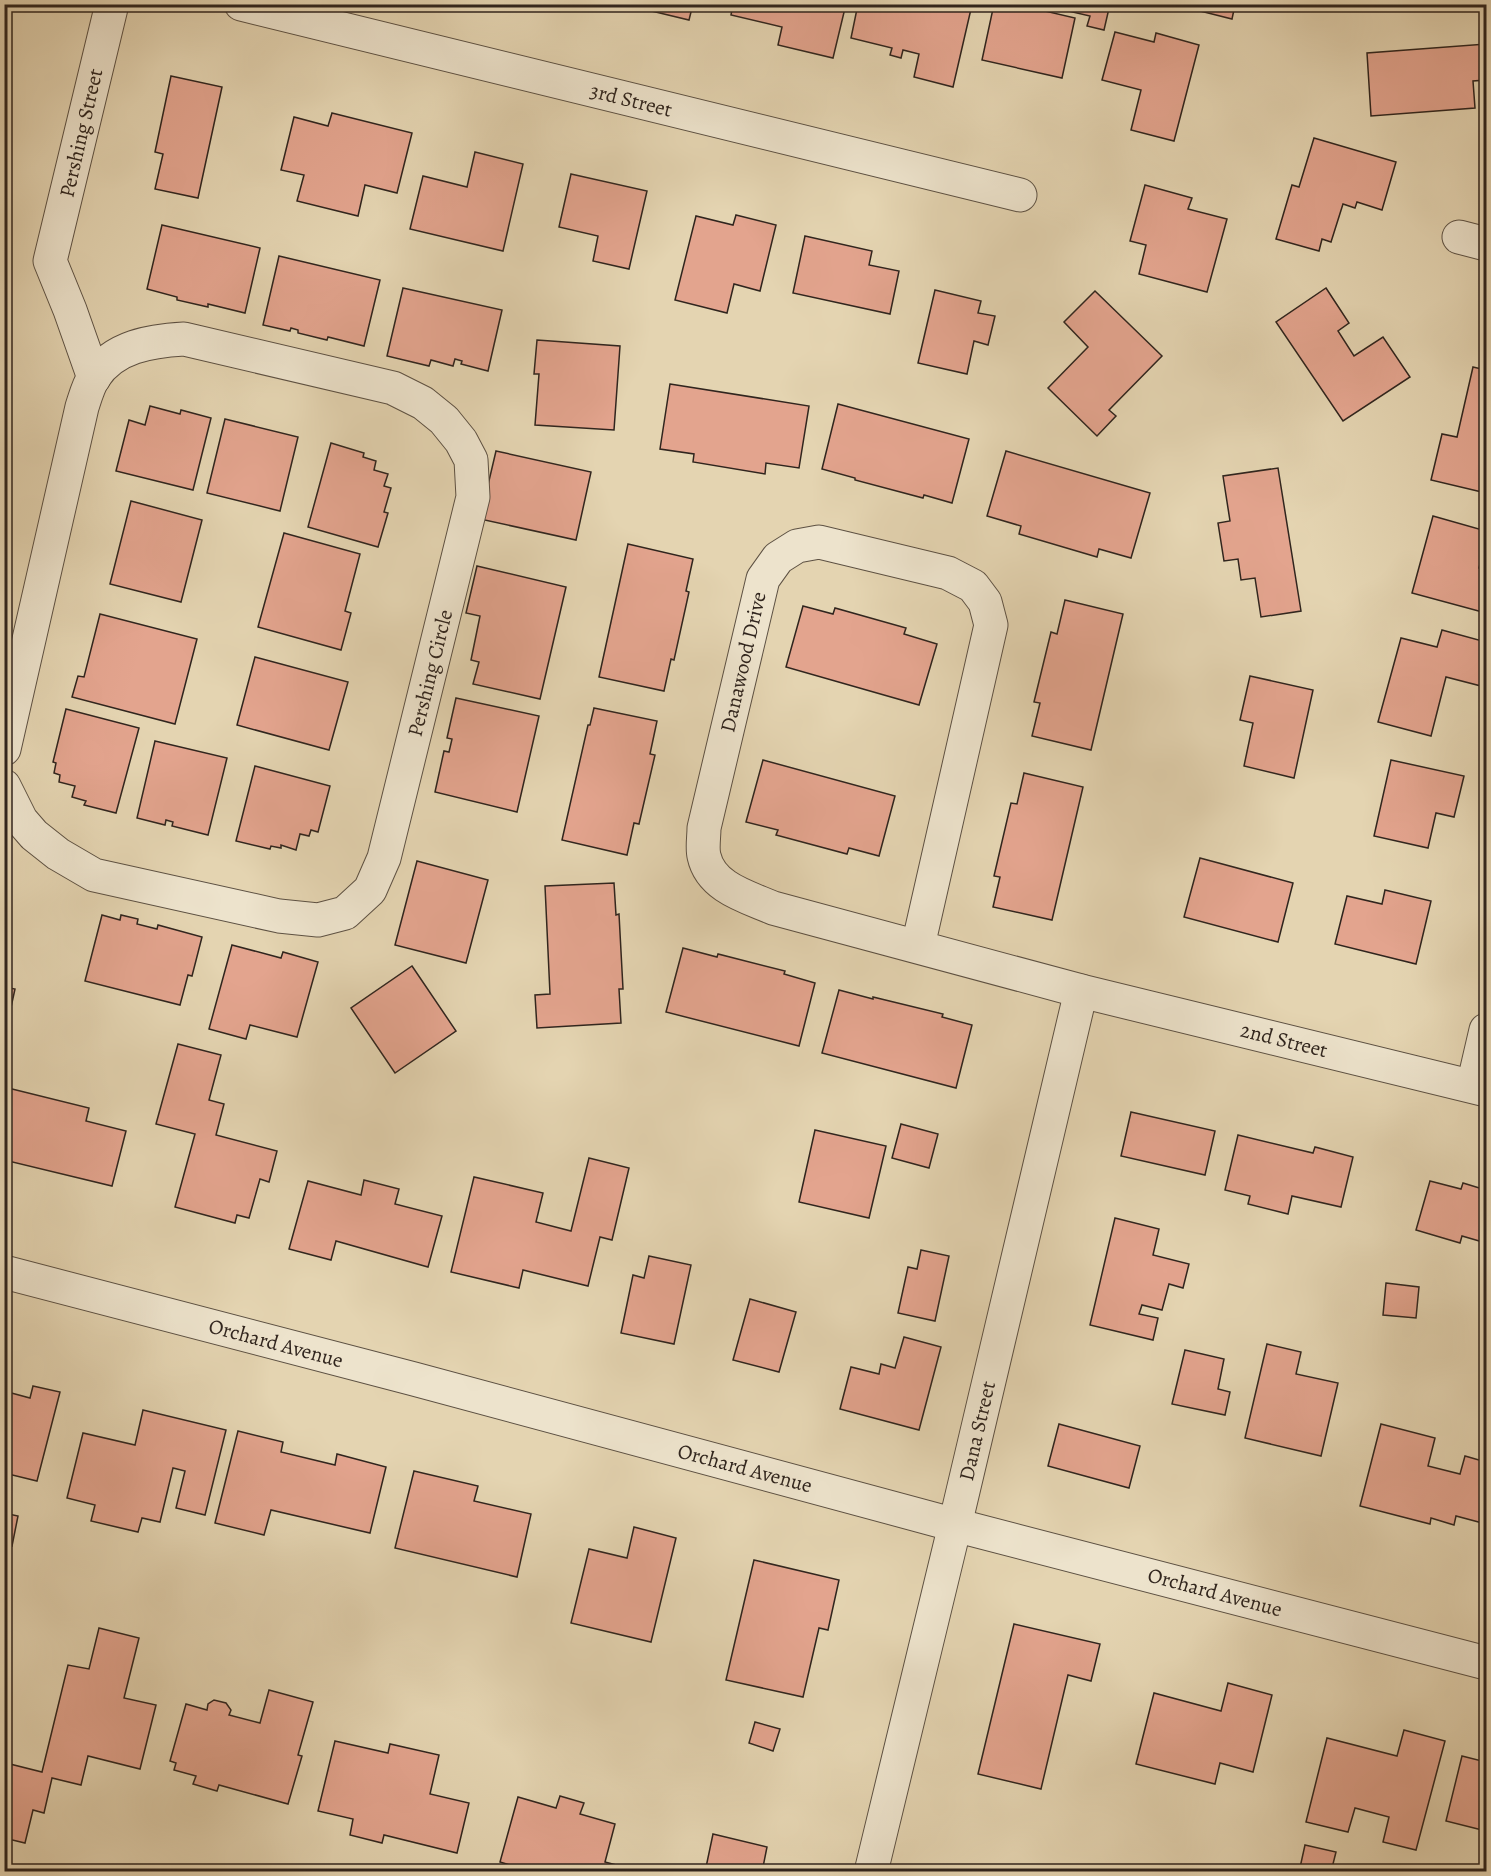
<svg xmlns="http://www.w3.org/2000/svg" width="1491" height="1876" font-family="Alegreya,serif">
	<rect width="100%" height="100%" fill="#e4d4b1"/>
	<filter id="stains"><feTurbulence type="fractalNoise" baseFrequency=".00333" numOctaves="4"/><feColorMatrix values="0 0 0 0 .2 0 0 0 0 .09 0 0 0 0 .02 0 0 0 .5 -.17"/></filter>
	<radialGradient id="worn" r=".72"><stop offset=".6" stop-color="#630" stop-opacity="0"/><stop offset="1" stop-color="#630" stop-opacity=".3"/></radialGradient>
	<g fill="#e3a48e" stroke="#30251e" stroke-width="1.5">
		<path d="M644 4H693L689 20 643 9Z"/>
		<path d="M733 4H846L833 58 778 45 782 27 731 15Z"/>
		<path d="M858 4H950L971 9 953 87 914 77 919 54 903 50 901 58 890 55 892 48 851 38Z"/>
		<path d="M994 4H1015L1075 18 1062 78 982 60Z"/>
		<path d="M1066 4H1110L1104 30 1087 26 1090 16 1064 10Z"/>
		<path d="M1197 4H1261L1259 11 1235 5 1232 19 1196 10Z"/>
		<path d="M1115 32 1154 42 1156 33 1199 45 1174 141 1131 130 1141 90 1102 80Z"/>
		<path d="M1486 44V80L1473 81 1475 108 1371 116 1367 53Z"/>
		<path d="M171 76 222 87 198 198 155 189 163 154 155 152Z"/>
		<path d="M332 113 412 133 397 193 365 185 358 216 297 201 304 175 281 170 294 117 328 126Z"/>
		<path d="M1314 138 1396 162 1382 210 1357 202 1355 208 1343 204 1331 242 1322 239 1319 251 1276 239 1292 185 1299 187Z"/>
		<path d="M475 152 523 164 503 251 410 229 423 176 467 187Z"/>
		<path d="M571 174 647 191 629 269 593 261 598 236 559 227Z"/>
		<path d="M1145 185 1192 198 1188 209 1227 219 1207 292 1139 274 1146 245 1130 241Z"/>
		<path d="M736 215 776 225 760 291 734 284 727 313 675 300 696 216 733 225Z"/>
		<path d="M162 225 260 248 245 313 208 304V307L177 300V297L147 289Z"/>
		<path d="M805 236 872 251 869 265 899 271 890 314 793 293Z"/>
		<path d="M279 256 380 280 364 346 328 337 327 340 298 333V330L291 328 290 331 263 325Z"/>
		<path d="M403 288 502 310 488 371 461 364 462 361 455 359 453 366 431 360 429 366 387 356Z"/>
		<path d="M1326 288 1349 323 1338 331 1354 356 1383 337 1410 377 1343 421 1276 322Z"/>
		<path d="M935 290 981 301 978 313 995 316 988 345 974 341 967 374 918 363Z"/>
		<path d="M1095 291 1162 356 1109 410 1116 416 1097 436 1048 388 1088 347 1064 322Z"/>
		<path d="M537 340 620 346 614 430 535 425 539 374H534Z"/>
		<path d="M1473 367 1486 370V493L1431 480 1442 434 1457 437Z"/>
		<path d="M670 384 809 406 799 468 766 463 765 474 693 462 694 454 660 449Z"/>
		<path d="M838 404 969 439 952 503 924 495 923 498 855 480V478L822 469Z"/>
		<path d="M150 406 180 414 181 410 211 418 193 490 116 471 129 420 145 425Z"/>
		<path d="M225 419 298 437 280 511 207 493Z"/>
		<path d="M331 443 364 453 363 457 376 461 374 470 388 474 384 486 391 488 384 512 388 513 378 547 308 527Z"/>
		<path d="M496 451 591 472 576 540 480 519Z"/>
		<path d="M1006 451 1150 493 1131 558 1099 549 1097 557 1019 534 1021 526 987 516Z"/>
		<path d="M1278 468 1301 611 1261 617 1255 578 1241 580 1238 559 1224 561 1218 523 1230 521 1223 476Z"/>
		<path d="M131 501 202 520 181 602 110 584Z"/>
		<path d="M1433 516 1486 531V539L1479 568 1486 570V613L1412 593Z"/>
		<path d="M284 533 360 554 345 611 351 613 341 650 258 627Z"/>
		<path d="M628 544 693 559 686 591 689 592 674 660 671 659 664 691 599 677Z"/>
		<path d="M477 566 566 587 540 699 473 684 479 662 471 660 480 616 466 613Z"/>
		<path d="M1065 600 1123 614 1091 750 1032 736 1040 703 1034 702 1051 632 1057 634Z"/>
		<path d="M803 606 833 614 835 608 906 628 904 634 937 644 919 705 786 667Z"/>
		<path d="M100 614 197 639 175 724 72 697 78 676 84 677Z"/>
		<path d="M1442 630 1486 642V664L1481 686 1446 677 1431 736 1378 722 1401 638 1437 647Z"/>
		<path d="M255 657 348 682 329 750 237 725Z"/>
		<path d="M1250 676 1313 690 1294 778 1244 766 1253 723 1240 720Z"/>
		<path d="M456 698 539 716 517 812 435 792 444 751 449 752 452 739 447 738Z"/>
		<path d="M594 708 657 721 650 754 655 755 639 824 634 823 627 855 562 840 588 725H590Z"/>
		<path d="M66 709 139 728 116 813 84 805 86 801 72 797 75 786 59 782 60 775 54 773 56 763 53 762Z"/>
		<path d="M155 741 227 758 208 835 172 826 173 822 166 820 165 825 137 818Z"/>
		<path d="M763 760 895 796 879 856 849 848 847 854 776 835 778 830 746 822Z"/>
		<path d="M1391 760 1464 776 1454 817 1436 813 1428 848 1374 836Z"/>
		<path d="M255 766 330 786 318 832 311 830 309 836 300 834 296 850 281 845V848L271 846 270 849 236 841Z"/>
		<path d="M1024 773 1083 787 1052 920 993 907 1000 877 994 876 1011 803 1017 804Z"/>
		<path d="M1200 858 1293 883 1278 942 1184 917Z"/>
		<path d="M417 861 488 880 466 963 395 945Z"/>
		<path d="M614 883 616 915 619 914 623 989H619L621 1023 537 1028 535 995 550 994 545 886Z"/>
		<path d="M1385 890 1431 901 1416 964 1335 944 1347 896 1382 904Z"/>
		<path d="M102 915 120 920 121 915 138 919 137 924 157 929 158 925 202 937 192 976 188 975 180 1005 85 981Z"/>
		<path d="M232 945 281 958 283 952 318 962 297 1037 250 1025 246 1039 209 1029Z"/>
		<path d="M683 948 717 957 718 954 785 971 784 974 815 983 799 1046 666 1012Z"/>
		<path d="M412 966 456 1031 395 1073 351 1008Z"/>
		<path d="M4 987 15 989 4 1039Z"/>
		<path d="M839 990 873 999V997L943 1014 942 1017 972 1025 956 1088 822 1053Z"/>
		<path d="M178 1044 221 1055 209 1100 224 1104 216 1135 277 1151 269 1182 260 1179 249 1218 237 1215 235 1223 175 1207 195 1134 156 1124Z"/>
		<path d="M4 1087 89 1108 86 1121 126 1131 112 1186 4 1160Z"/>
		<path d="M1131 1112 1215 1131 1205 1175 1121 1156Z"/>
		<path d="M901 1124 938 1134 929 1168 892 1158Z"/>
		<path d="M815 1130 886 1146 869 1218 799 1202Z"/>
		<path d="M1238 1135 1313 1153 1315 1147 1353 1157 1341 1207 1292 1196 1288 1214 1248 1204 1250 1196 1225 1190Z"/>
		<path d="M589 1158 629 1168 612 1240 600 1237 588 1286 523 1270 519 1288 451 1272 474 1177 543 1193 536 1222 571 1231Z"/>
		<path d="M364 1180 399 1189 395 1204 442 1216 428 1267 336 1241 331 1260 289 1249 308 1181 361 1195Z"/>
		<path d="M1430 1181 1461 1189 1463 1183 1486 1190V1243L1462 1236 1460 1243 1416 1230Z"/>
		<path d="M1115 1218 1159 1229 1153 1255 1189 1264 1183 1288 1169 1284 1162 1310 1142 1305 1139 1314 1158 1318 1153 1340 1090 1325Z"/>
		<path d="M921 1250 949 1256 935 1321 898 1313 908 1267 917 1269Z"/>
		<path d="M649 1256 691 1265 674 1344 621 1333 633 1275 644 1278Z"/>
		<path d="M1386 1283 1419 1287 1416 1318 1383 1315Z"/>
		<path d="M750 1299 796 1312 779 1372 733 1360Z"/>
		<path d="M904 1337 941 1347 919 1430 840 1409 851 1367 879 1374 881 1364 895 1368Z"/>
		<path d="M1267 1344 1301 1352 1296 1374 1338 1383 1321 1456 1245 1438Z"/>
		<path d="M1185 1350 1224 1359 1218 1389 1230 1392 1225 1415 1172 1404Z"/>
		<path d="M33 1386 60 1392 37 1481 4 1473V1391L30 1398Z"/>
		<path d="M143 1410 226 1430 205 1515 176 1508 185 1471 173 1468 160 1522 142 1518 138 1532 91 1521 95 1505 67 1498 83 1433 135 1445Z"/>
		<path d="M1059 1424 1140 1446 1129 1488 1048 1466Z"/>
		<path d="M1381 1424 1435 1438 1428 1466 1460 1474 1465 1456 1486 1462V1524L1456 1516 1454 1525 1431 1518 1430 1524 1360 1506Z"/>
		<path d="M238 1431 283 1442 281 1452 335 1465 337 1454 386 1467 370 1533 271 1510 264 1535 215 1523Z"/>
		<path d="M414 1471 478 1486 474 1501 531 1514 517 1577 395 1548Z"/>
		<path d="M4 1513 18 1516 12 1546 4 1544Z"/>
		<path d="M634 1527 676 1538 651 1642 571 1623 589 1549 627 1558Z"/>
		<path d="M754 1560 839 1580 828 1630 819 1628 803 1697 726 1680Z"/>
		<path d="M1014 1624 1100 1644 1091 1681 1068 1675 1041 1789 978 1774Z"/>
		<path d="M99 1628 139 1638 124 1698 156 1705 140 1769 88 1756 81 1785 52 1778 44 1813 33 1810 25 1843 4 1838 6 1763 42 1772 68 1665 89 1669Z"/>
		<path d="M1228 1683 1272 1695 1253 1772 1220 1763 1215 1784 1136 1764 1154 1693 1221 1711Z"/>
		<path d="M269 1690 313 1702 298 1755 302 1756 288 1804 219 1785 217 1791 193 1784 196 1776 174 1770 176 1763 170 1761 186 1704 207 1710 208 1704 214 1700 226 1703 231 1710 229 1715 260 1723Z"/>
		<path d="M755 1722 780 1729 773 1751 749 1743Z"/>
		<path d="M1404 1730 1445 1741 1416 1850 1383 1842 1389 1817 1355 1808 1348 1832 1306 1822 1327 1738 1397 1756Z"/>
		<path d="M335 1741 388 1753 390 1744 439 1755 430 1794 469 1803 457 1853 384 1835 382 1843 350 1835 353 1819 318 1811Z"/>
		<path d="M1462 1756 1486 1762V1831L1446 1821Z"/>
		<path d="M560 1796 584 1803 580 1814 615 1824 605 1862 624 1867 623 1872H519L520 1868 500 1862 518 1797 556 1808Z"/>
		<path d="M713 1834 767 1847 762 1872H705Z"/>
		<path d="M1305 1845 1336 1852 1331 1872H1299Z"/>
	</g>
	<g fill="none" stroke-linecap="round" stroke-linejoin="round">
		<defs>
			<g id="minor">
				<path d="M241 4 1020 195"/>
				<path d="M1459 237 1486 244"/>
				<path d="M94 378 70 310 50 261 112 4"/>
				<path d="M4 749 82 407C85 398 88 386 94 377 114 346 151 341 184 339L393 388 423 403 444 420 461 441 471 460 473 497 384 858 370 890 345 913 318 920 279 916 94 875 58 854 34 835 21 820 4 786"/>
				<path d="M918 946 991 625 985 602 973 586 948 573 819 542 797 546 778 558 763 579 704 828C704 837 702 848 704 856 711 888 748 897 773 908L1081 991 1486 1090"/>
				<path d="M1473 1086 1486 1030"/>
				<path d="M4 1272 414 1379 955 1525 1486 1663"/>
				<path d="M871 1872 955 1525 1081 991"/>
			</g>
		</defs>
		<use href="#minor" stroke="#5d5143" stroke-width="35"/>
		<use href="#minor" stroke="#ede3cc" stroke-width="33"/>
	</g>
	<g text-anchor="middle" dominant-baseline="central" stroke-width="6" stroke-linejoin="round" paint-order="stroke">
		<g font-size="21" fill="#30251e" stroke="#ede3cc">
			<text transform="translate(631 100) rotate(14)">3rd Street</text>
			<text transform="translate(81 133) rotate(-77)">Pershing Street</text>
			<text transform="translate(743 662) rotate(-77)">Danawood Drive</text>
			<text transform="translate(430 673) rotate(-76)">Pershing Circle</text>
			<text transform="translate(1284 1040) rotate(14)">2nd Street</text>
			<text transform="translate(276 1343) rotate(15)">Orchard Avenue</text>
			<text transform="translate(977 1431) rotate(-77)">Dana Street</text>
			<text transform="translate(745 1468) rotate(15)">Orchard Avenue</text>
			<text transform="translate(1215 1592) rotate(15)">Orchard Avenue</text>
		</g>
	</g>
	<rect width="1491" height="1876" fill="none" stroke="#e4d4b1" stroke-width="24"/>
	<rect x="6" y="6" width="1479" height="1864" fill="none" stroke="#30251e" stroke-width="3"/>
	<rect x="12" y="12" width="1467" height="1852" fill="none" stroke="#30251e" stroke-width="1.5"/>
	<rect width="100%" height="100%" filter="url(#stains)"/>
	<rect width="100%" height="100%" fill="url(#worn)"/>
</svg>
